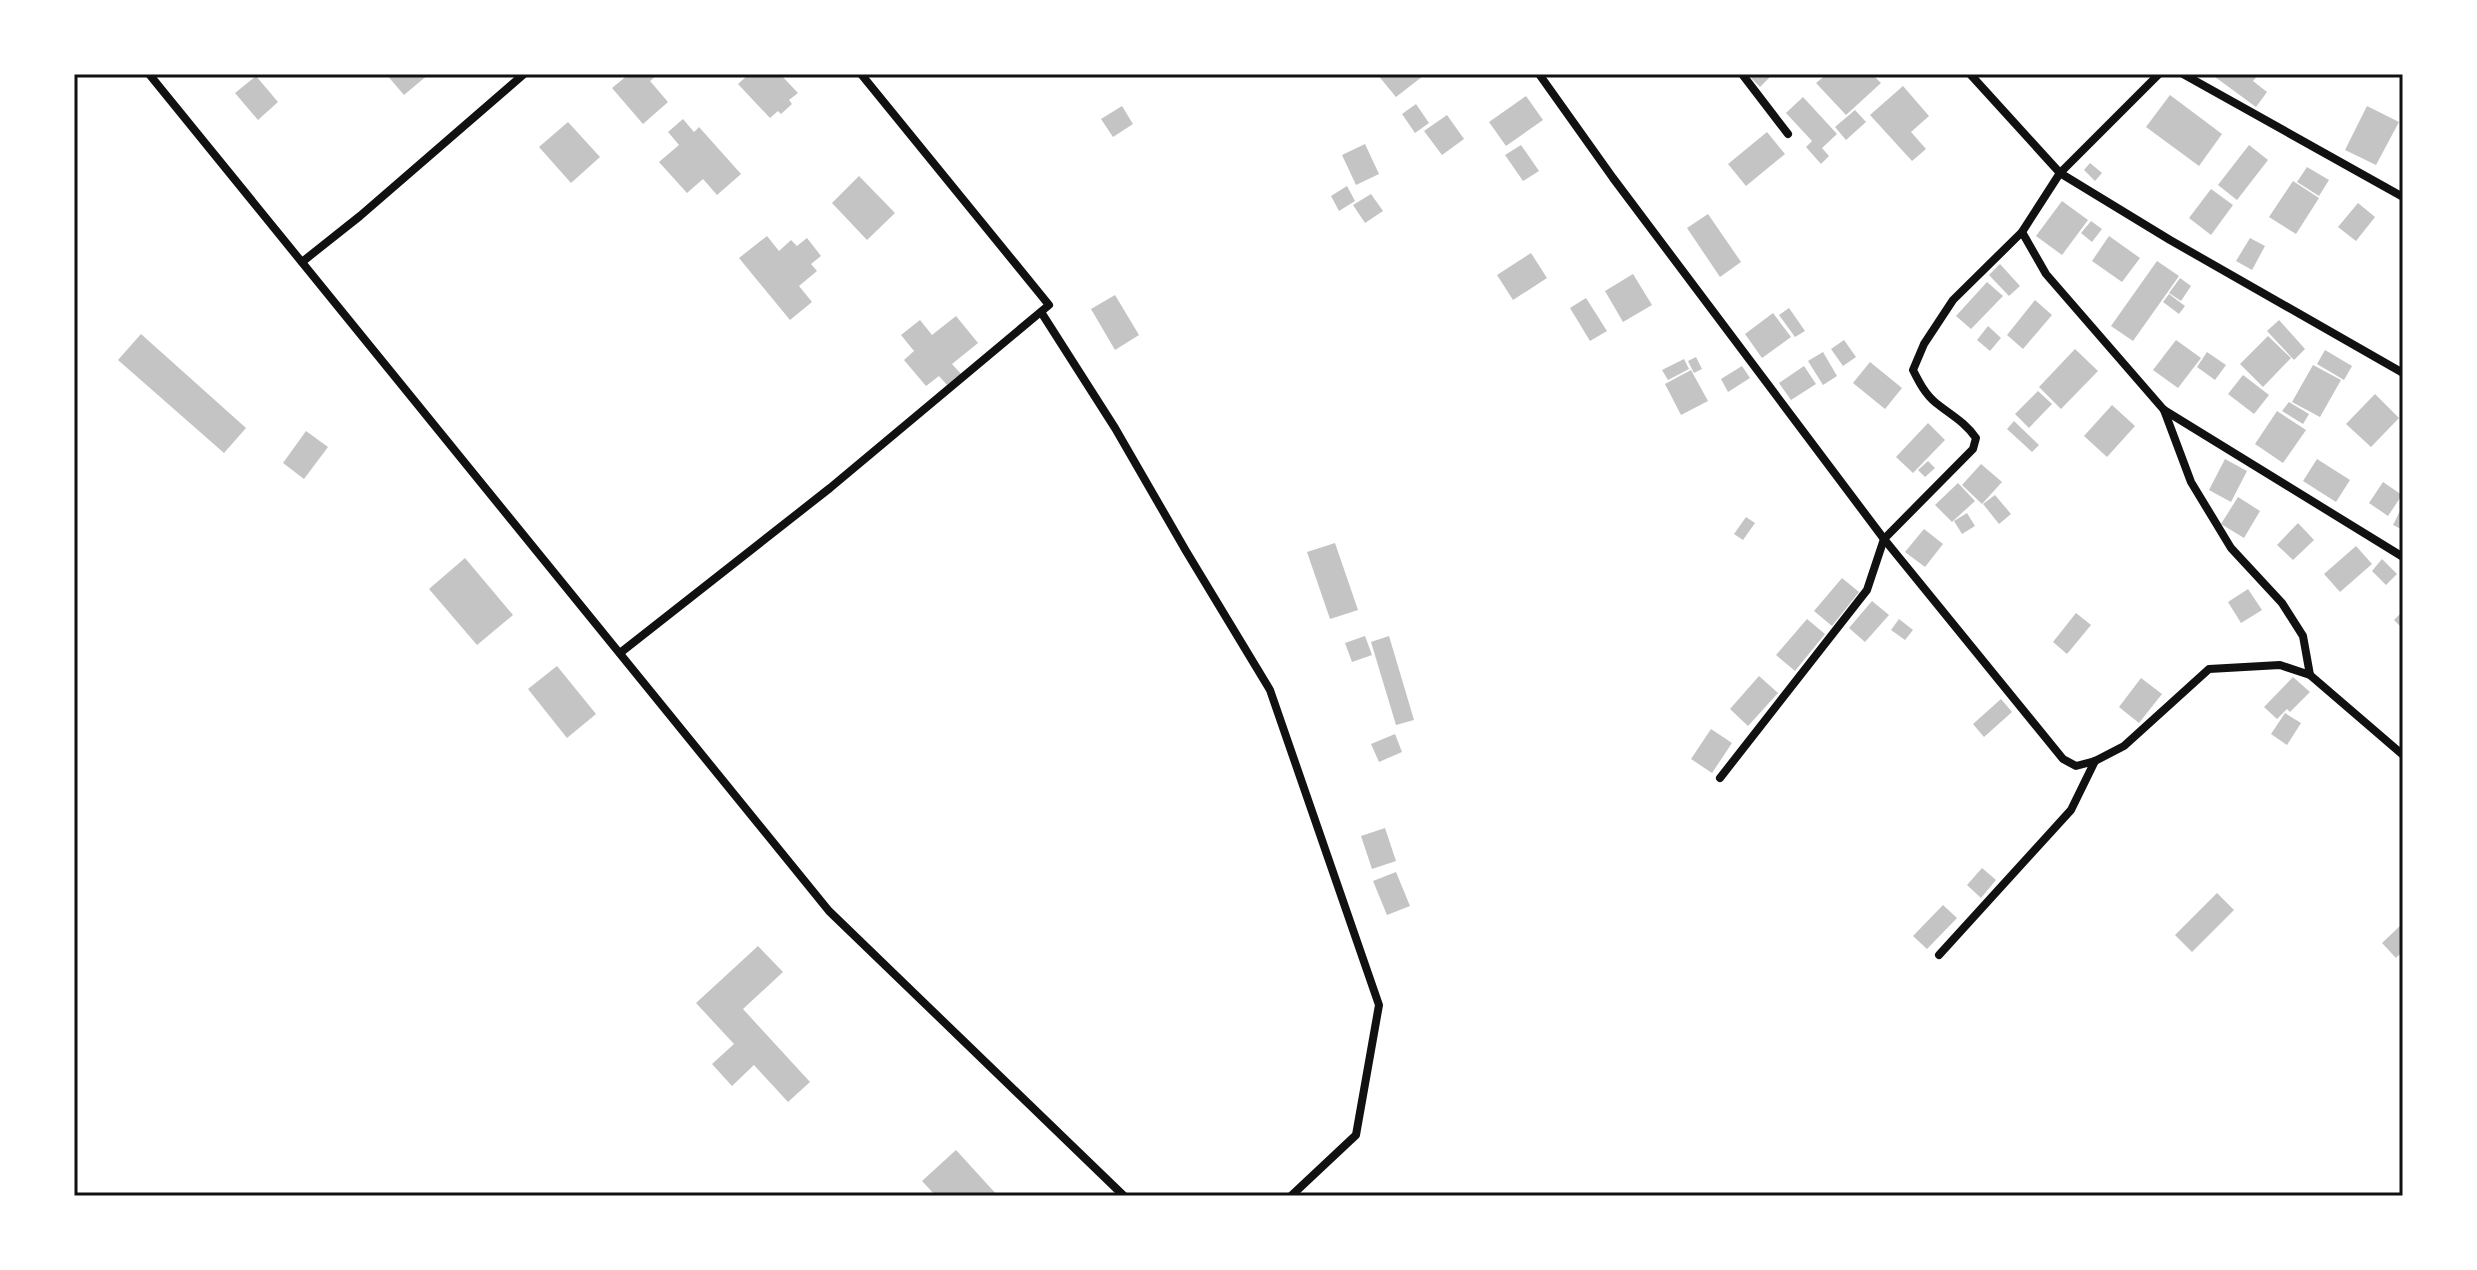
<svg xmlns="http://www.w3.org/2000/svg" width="2477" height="1270" font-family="Rubik,sans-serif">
	<rect width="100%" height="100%" fill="#fff"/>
	<g fill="#c4c4c4">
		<path d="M386 74H429L404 95Z"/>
		<path d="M629 74H658L650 81 668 102 643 124 612 88Z"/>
		<path d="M749 74H780L798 93 789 100 792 104 781 114 778 111 770 118 738 84Z"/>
		<path d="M1377 74H1421L1423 76 1396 97Z"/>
		<path d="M1747 74H1773L1760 87Z"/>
		<path d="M1827 74H1872L1881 83 1846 115 1816 83Z"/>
		<path d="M2211 74H2259L2253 81 2267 92 2256 107Z"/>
		<path d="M256 76 278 102 258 120 235 93Z"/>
		<path d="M1903 86 1929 116 1911 132 1926 149 1912 161 1870 115Z"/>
		<path d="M2170 95 2222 134 2199 166 2146 127Z"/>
		<path d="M1526 96 1543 120 1506 146 1489 122Z"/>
		<path d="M1803 97 1837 134 1822 148 1829 156 1821 164 1806 147 1812 141 1786 113Z"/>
		<path d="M1416 104 1429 123 1415 133 1402 114Z"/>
		<path d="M1122 106 1133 124 1113 137 1101 119Z"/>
		<path d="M2367 106 2399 122 2376 165 2345 150Z"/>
		<path d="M1855 110 1866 122 1846 140 1835 127Z"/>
		<path d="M1447 115 1464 139 1442 155 1424 131Z"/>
		<path d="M683 119 694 132 699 127 741 174 717 195 703 179 687 193 659 162 679 145 668 132Z"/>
		<path d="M568 122 600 157 571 183 539 147Z"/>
		<path d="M1767 132 1785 154 1746 186 1728 164Z"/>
		<path d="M1365 144 1379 174 1356 185 1342 155Z"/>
		<path d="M1521 145 1539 171 1523 181 1505 155Z"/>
		<path d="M2249 145 2268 160 2237 200 2218 185Z"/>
		<path d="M2090 163 2102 173 2095 181 2084 170Z"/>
		<path d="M2307 167 2329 180 2319 196 2297 182Z"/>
		<path d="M859 176 895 213 867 240 832 203Z"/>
		<path d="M2293 181 2319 198 2296 234 2269 217Z"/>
		<path d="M1347 186 1355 201 1339 211 1331 196Z"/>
		<path d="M2211 189 2233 205 2211 235 2189 218Z"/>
		<path d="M1371 194 1383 211 1365 223 1353 205Z"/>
		<path d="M2062 201 2088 220 2062 255 2036 236Z"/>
		<path d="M2358 203 2375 217 2356 241 2338 227Z"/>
		<path d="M1708 214 1741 262 1720 277 1687 228Z"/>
		<path d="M2091 221 2102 229 2092 242 2081 233Z"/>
		<path d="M767 236 779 251 791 240 797 246 807 238 821 256 811 264 817 271 799 286 812 302 790 320 739 258Z"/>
		<path d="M2109 236 2140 258 2122 282 2092 261Z"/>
		<path d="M2250 238 2265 246 2252 270 2236 261Z"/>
		<path d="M1531 253 1547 278 1513 300 1497 275Z"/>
		<path d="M2157 261 2179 276 2133 341 2111 326Z"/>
		<path d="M2000 264 2020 286 2009 296 1989 275Z"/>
		<path d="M1633 274 1652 305 1623 322 1605 291Z"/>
		<path d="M2180 278 2191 286 2181 301 2169 293Z"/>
		<path d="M1987 282 2003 296 1971 329 1956 316Z"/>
		<path d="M2169 294 2185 306 2179 314 2163 302Z"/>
		<path d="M1115 295 1139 335 1115 350 1091 309Z"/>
		<path d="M1586 298 1607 331 1590 341 1570 308Z"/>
		<path d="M2035 300 2052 315 2023 349 2007 335Z"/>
		<path d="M1789 308 1805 331 1795 337 1779 315Z"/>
		<path d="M1773 313 1791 337 1762 358 1745 334Z"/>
		<path d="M956 316 978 343 952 364 961 374 947 385 939 376 926 386 904 360 914 351 901 335 920 320 932 335Z"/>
		<path d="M2279 320 2305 349 2294 360 2267 331Z"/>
		<path d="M1988 326 2001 338 1990 351 1977 340Z"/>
		<path d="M141 334 246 428 224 453 118 360Z"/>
		<path d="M2268 336 2291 358 2263 387 2240 364Z"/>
		<path d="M1844 340 1856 357 1843 366 1831 349Z"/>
		<path d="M2176 340 2201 358 2178 388 2153 370Z"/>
		<path d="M2075 349 2098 371 2061 409 2039 387Z"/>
		<path d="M2325 350 2352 366 2344 380 2317 364Z"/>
		<path d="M1823 352 1837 376 1823 385 1808 361Z"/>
		<path d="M2207 352 2226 365 2215 380 2197 367Z"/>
		<path d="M1696 357 1702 369 1694 373 1688 361Z"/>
		<path d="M1684 359 1689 369 1668 380 1662 370Z"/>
		<path d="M1870 362 1902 388 1885 409 1853 383Z"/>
		<path d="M2313 365 2341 380 2320 417 2292 402Z"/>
		<path d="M1742 366 1750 378 1728 392 1721 379Z"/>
		<path d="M1804 366 1816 384 1791 400 1779 383Z"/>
		<path d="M1691 370 1708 401 1681 415 1665 384Z"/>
		<path d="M2243 375 2269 395 2254 414 2228 394Z"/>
		<path d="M2038 391 2052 404 2029 428 2015 414Z"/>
		<path d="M2375 394 2399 418 2371 447 2346 424Z"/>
		<path d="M2289 402 2309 414 2303 424 2282 411Z"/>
		<path d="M2112 405 2135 426 2107 457 2084 436Z"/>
		<path d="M2277 411 2306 430 2283 463 2255 444Z"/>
		<path d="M2014 421 2039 445 2032 452 2007 429Z"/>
		<path d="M1928 423 1945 440 1913 473 1896 457Z"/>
		<path d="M306 431 328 447 304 479 283 463Z"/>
		<path d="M2225 459 2247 471 2231 502 2209 490Z"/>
		<path d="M2317 459 2350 480 2336 502 2303 481Z"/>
		<path d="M1928 461 1935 468 1925 477 1918 470Z"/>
		<path d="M1981 464 2002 482 1982 504 1962 485Z"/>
		<path d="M2383 482 2402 495 2388 516 2369 503Z"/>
		<path d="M1958 483 1975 501 1952 522 1935 505Z"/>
		<path d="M1995 495 2011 514 1999 524 1983 504Z"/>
		<path d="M2238 497 2260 511 2244 538 2221 524Z"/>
		<path d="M2403 505V530L2393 525Z"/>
		<path d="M1967 513 1975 526 1962 534 1954 521Z"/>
		<path d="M1746 517 1755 523 1743 540 1734 534Z"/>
		<path d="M2298 523 2314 540 2293 560 2277 545Z"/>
		<path d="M1924 529 1943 544 1925 567 1905 552Z"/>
		<path d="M1335 543 1358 610 1330 619 1307 552Z"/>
		<path d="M2356 546 2372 564 2340 592 2324 574Z"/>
		<path d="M465 558 513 615 477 645 429 589Z"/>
		<path d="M2382 559 2397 574 2386 585 2372 571Z"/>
		<path d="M1842 578 1859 592 1832 626 1814 611Z"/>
		<path d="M2248 589 2262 610 2241 623 2228 602Z"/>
		<path d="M1872 601 1889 615 1865 642 1849 628Z"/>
		<path d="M2403 611V629L2394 620Z"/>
		<path d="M2076 613 2091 625 2067 654 2053 642Z"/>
		<path d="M1807 619 1825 634 1795 671 1776 655Z"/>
		<path d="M1899 619 1913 630 1905 640 1891 630Z"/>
		<path d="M1365 636 1372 655 1352 662 1345 643Z"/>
		<path d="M1389 636 1414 720 1396 725 1371 642Z"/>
		<path d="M557 666 596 714 567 738 528 689Z"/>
		<path d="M1759 676 1778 693 1748 726 1730 709Z"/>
		<path d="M2293 677 2310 692 2290 712 2287 709 2277 719 2264 707Z"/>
		<path d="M2141 678 2162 694 2139 723 2119 707Z"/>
		<path d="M2001 699 2012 712 1984 737 1973 724Z"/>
		<path d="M2285 713 2301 723 2287 745 2271 734Z"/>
		<path d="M1711 729 1732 743 1712 773 1691 759Z"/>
		<path d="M1395 734 1402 752 1379 762 1371 744Z"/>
		<path d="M1385 828 1396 861 1372 869 1361 836Z"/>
		<path d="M1982 868 1996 880 1981 898 1967 885Z"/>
		<path d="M1396 872 1410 906 1387 915 1373 881Z"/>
		<path d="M2217 893 2234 910 2192 952 2175 935Z"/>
		<path d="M1943 905 1957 918 1927 949 1913 936Z"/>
		<path d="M2401 925 2403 951 2396 958 2382 943Z"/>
		<path d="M758 946 783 972 743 1009 810 1082 788 1102 754 1065 732 1086 712 1064 734 1044 696 1003Z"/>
		<path d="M956 1150 998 1196H936L922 1181Z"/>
	</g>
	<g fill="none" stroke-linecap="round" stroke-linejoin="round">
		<g stroke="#111" stroke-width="8">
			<path d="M149 74 829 911 1124 1196"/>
			<path d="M1539 74 1613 178 1884 539 2063 759 2076 766 2095 761 2124 746 2209 669 2280 665 2310 675"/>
			<path d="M1742 74 1788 134"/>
			<path d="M1970 74 2060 173 2170 240 2403 373"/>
			<path d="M2183 74 2403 197"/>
			<path d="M2022 232 2046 274 2164 410 2403 557"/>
			<path d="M302 262 360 216 524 74"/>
			<path d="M1041 312 1115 428 1186 551 1270 690 1379 1005 1356 1135 1291 1196"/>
			<path d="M2164 410 2191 482 2231 548 2282 603 2303 636 2310 675 2403 755"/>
			<path d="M620 653 830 488 1049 305 861 74"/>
			<path d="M1720 778 1867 590 1884 539 1973 449 1976 438C1965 422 1951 415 1936 403 1925 394 1919 382 1913 370L1924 344 1953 300 2022 232 2060 173 2159 74"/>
			<path d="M1939 955 2071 810 2095 761"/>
		</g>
	</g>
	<rect width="2477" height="1270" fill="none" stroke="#ffffff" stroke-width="152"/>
	<rect x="76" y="76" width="2325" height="1118" fill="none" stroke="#111" stroke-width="3"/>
</svg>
